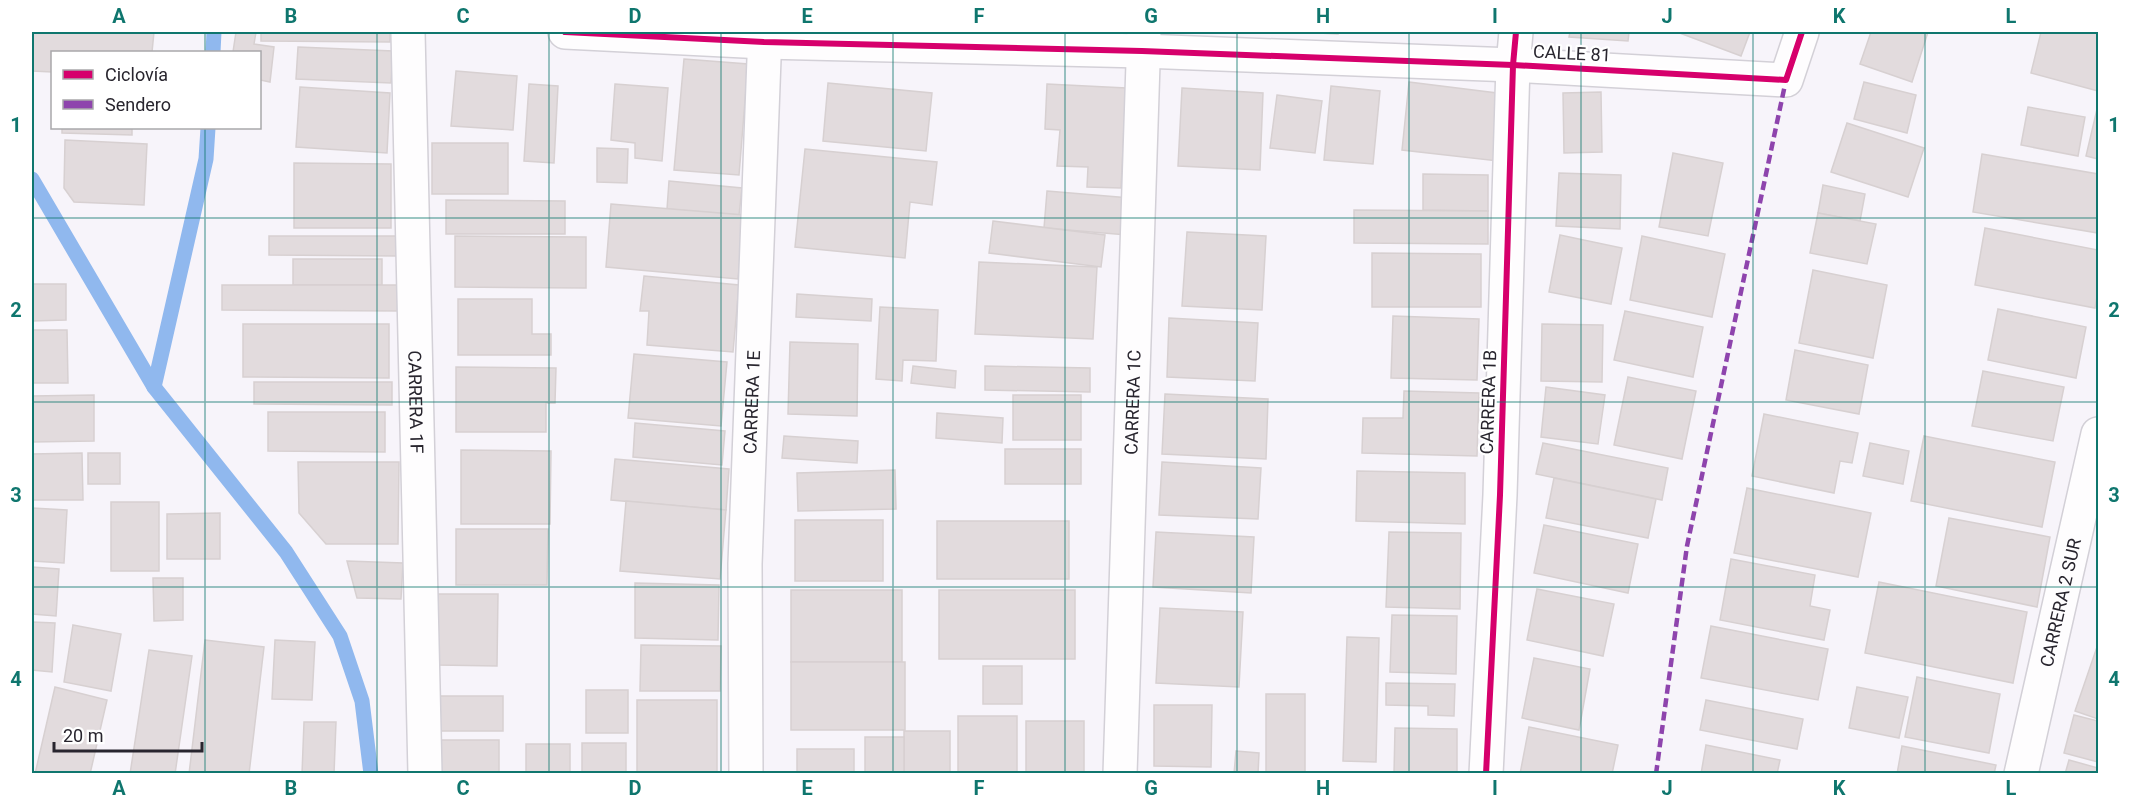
<svg xmlns="http://www.w3.org/2000/svg" width="2130" height="805" font-family="Roboto,sans-serif">
	<rect width="100%" height="100%" fill="#f7f4fa"/>
	<g fill="none" stroke-linecap="round" stroke-linejoin="round">
		<g stroke="#90b8ee" stroke-width="15">
			<path d="M213 52 214 32"/>
			<path d="M32 179 154 387 286 552 340 636 362 701 371 774"/>
			<path d="M154 387 206 159 208 128"/>
		</g>
	</g>
	<g fill="#e2dbdd" stroke="#d7d0d1" stroke-width="1.5">
		<path d="M32 32H154L152 52H52V72L32 71Z"/>
		<path d="M236 32H256L254 44 274 47 270 82 260 80V52H233Z"/>
		<path d="M261 32H390V42L261 41Z"/>
		<path d="M1297 32H1338V34Z"/>
		<path d="M1570 32H1629L1628 41 1569 37Z"/>
		<path d="M1677 32H1750L1741 56Z"/>
		<path d="M1871 32H1928L1912 82 1860 64Z"/>
		<path d="M2041 32H2098V91L2031 73Z"/>
		<path d="M298 47 393 51 391 83 296 79Z"/>
		<path d="M684 59 748 64 739 175 674 170Z"/>
		<path d="M456 71 517 76 513 130 451 126Z"/>
		<path d="M1409 82 1505 94 1498 161 1402 150Z"/>
		<path d="M1864 82 1916 95 1907 133 1854 119Z"/>
		<path d="M828 83 932 93 926 151 823 141Z"/>
		<path d="M529 84 558 86 554 163 524 161Z"/>
		<path d="M615 84 668 88 662 161 635 158V143L611 140Z"/>
		<path d="M1047 84 1126 88 1121 188 1087 187 1088 167 1057 166 1060 130 1045 129Z"/>
		<path d="M1331 86 1380 91 1373 164 1324 160Z"/>
		<path d="M300 87 390 93 387 153 296 147Z"/>
		<path d="M1182 88 1263 93 1260 170 1178 166Z"/>
		<path d="M1601 92 1602 152 1564 153 1563 93Z"/>
		<path d="M1277 95 1322 101 1315 153 1270 148Z"/>
		<path d="M2098 105V159L2086 156Z"/>
		<path d="M2028 107 2085 117 2078 156 2021 145Z"/>
		<path d="M1847 123 1924 148 1908 197 1831 172Z"/>
		<path d="M62 128H132V135L62 133Z"/>
		<path d="M65 140 147 144 144 205 74 202 64 188Z"/>
		<rect x="432" y="143" width="76" height="51"/>
		<path d="M597 148 628 149 627 183 597 182Z"/>
		<path d="M805 149 937 162 932 205 910 202 905 258 795 247Z"/>
		<path d="M1673 153 1723 163 1708 236 1659 227Z"/>
		<path d="M1982 154 2098 174V233L1973 212Z"/>
		<path d="M294 163 391 164V228H294Z"/>
		<path d="M1559 173 1621 175 1620 229 1556 226Z"/>
		<path d="M1423 174 1488 175V211L1423 210Z"/>
		<path d="M669 181 742 188 739 215 667 209Z"/>
		<path d="M1823 185 1865 194 1860 221 1818 213Z"/>
		<path d="M1047 191 1130 198 1127 235 1044 228Z"/>
		<path d="M446 200 565 201V234H446Z"/>
		<path d="M611 204 744 215 738 279 606 267Z"/>
		<path d="M1354 210 1488 211V244L1354 243Z"/>
		<path d="M1818 213 1876 224 1867 264 1810 253Z"/>
		<path d="M993 221 1105 235 1101 267 989 253Z"/>
		<path d="M1985 228 2098 250V291L2095 308 1975 285Z"/>
		<path d="M1187 232 1266 236 1262 310 1182 306Z"/>
		<path d="M1560 235 1622 248 1611 304 1549 292Z"/>
		<path d="M269 236H397V256L269 255Z"/>
		<path d="M455 236 586 237V288L455 287Z"/>
		<path d="M1642 236 1725 254 1712 317 1630 300Z"/>
		<path d="M1372 253 1481 254V307H1372Z"/>
		<rect x="293" y="259" width="89" height="26"/>
		<path d="M979 262 1097 267 1093 339 975 334Z"/>
		<path d="M1813 270 1887 285 1873 358 1799 343Z"/>
		<path d="M644 276 739 285 733 352 647 345 649 311H640Z"/>
		<path d="M32 284H66V320L32 321Z"/>
		<path d="M222 285H402V311L222 310Z"/>
		<path d="M797 294 872 299 871 321 796 317Z"/>
		<path d="M458 299H532V334H551V355H458Z"/>
		<path d="M880 307 938 310 936 361 903 360 902 381 876 379Z"/>
		<path d="M1998 309 2086 327 2076 378 1988 360Z"/>
		<path d="M1625 311 1703 327 1693 377 1614 360Z"/>
		<path d="M1393 316 1479 319 1477 380 1391 378Z"/>
		<path d="M1169 318 1258 323 1255 381 1167 377Z"/>
		<path d="M243 324H389V378L243 377Z"/>
		<path d="M1542 324 1603 325 1602 382 1541 381Z"/>
		<path d="M32 330H67L68 383H32Z"/>
		<path d="M790 342 858 344 857 416 788 414Z"/>
		<path d="M1795 350 1868 365 1859 414 1786 400Z"/>
		<path d="M634 354 727 362 721 426 628 418Z"/>
		<path d="M913 366 956 371 955 388 911 383Z"/>
		<path d="M985 366 1090 368V392L985 390Z"/>
		<path d="M456 367 556 368 555 403H546V432H456Z"/>
		<path d="M1983 371 2064 387 2053 441 1972 426Z"/>
		<path d="M1628 377 1696 391 1682 459 1614 445Z"/>
		<path d="M254 382H392V405L254 404Z"/>
		<path d="M1546 387 1605 395 1598 444 1541 437Z"/>
		<path d="M1404 391 1479 393 1477 456 1362 453 1363 418H1403Z"/>
		<path d="M1165 394 1268 399 1266 459 1162 454Z"/>
		<path d="M94 395V441L32 442V396Z"/>
		<rect x="1013" y="395" width="68" height="45"/>
		<path d="M268 412H385V452L268 451Z"/>
		<path d="M937 413 1003 418 1002 443 936 438Z"/>
		<path d="M1764 414 1858 433 1852 463 1840 461 1834 493 1752 476Z"/>
		<path d="M635 423 725 431 722 465 633 457Z"/>
		<path d="M784 436 858 441 857 463 782 458Z"/>
		<path d="M1924 436 2055 462 2042 527 1911 501Z"/>
		<path d="M1543 443 1668 468 1662 500 1536 474Z"/>
		<path d="M1870 443 1909 451 1903 484 1863 476Z"/>
		<rect x="1005" y="449" width="76" height="35"/>
		<path d="M461 450 551 451 550 524H461Z"/>
		<path d="M82 453 83 500H32V454Z"/>
		<rect x="88" y="453" width="32" height="31"/>
		<path d="M615 459 729 469 726 510 611 500Z"/>
		<path d="M298 462H399L398 544H326L299 513Z"/>
		<path d="M1162 462 1261 468 1258 519 1159 515Z"/>
		<path d="M895 470 896 509 798 511 797 473Z"/>
		<path d="M1357 471 1465 473V524L1356 521Z"/>
		<path d="M1554 478 1656 499 1648 538 1546 518Z"/>
		<path d="M1747 488 1871 513 1858 577 1734 553Z"/>
		<path d="M626 501 726 510 720 579 620 571Z"/>
		<rect x="111" y="502" width="48" height="69"/>
		<path d="M32 508 67 510 64 563 32 561Z"/>
		<path d="M220 513V559H167V514Z"/>
		<path d="M1949 518 2050 537 2037 607 1936 586Z"/>
		<rect x="795" y="520" width="88" height="61"/>
		<rect x="937" y="521" width="132" height="58"/>
		<path d="M1544 525 1638 544 1628 593 1534 573Z"/>
		<path d="M456 529H548L547 585H456Z"/>
		<path d="M1156 532 1254 537 1251 593 1153 587Z"/>
		<path d="M1389 532 1461 533 1460 609 1386 607Z"/>
		<path d="M1731 559 1815 575 1810 606 1830 610 1824 640 1720 620Z"/>
		<path d="M347 561 403 563 401 599 357 598Z"/>
		<path d="M32 567 59 569 56 616 32 614Z"/>
		<path d="M153 578H183V620L154 621Z"/>
		<path d="M1879 582 2027 612 2013 683 1865 653Z"/>
		<path d="M635 583 719 585 718 640 635 638Z"/>
		<path d="M1537 589 1614 604 1603 656 1527 640Z"/>
		<rect x="791" y="590" width="111" height="72"/>
		<rect x="939" y="590" width="136" height="69"/>
		<path d="M438 594H498L497 666 438 665Z"/>
		<path d="M1160 608 1243 612 1239 687 1156 683Z"/>
		<path d="M1392 615 1457 616 1456 674 1390 672Z"/>
		<path d="M32 622 55 623 52 672 32 670Z"/>
		<path d="M73 625 121 634 111 691 64 682Z"/>
		<path d="M1711 626 1828 649 1818 700 1701 678Z"/>
		<path d="M1347 637 1379 638 1376 762 1343 761Z"/>
		<path d="M205 640 264 647 249 774H189Z"/>
		<path d="M275 640 315 642 312 700 272 699Z"/>
		<path d="M641 645 721 646 720 691H640Z"/>
		<path d="M2097 647H2098V719L2075 711Z"/>
		<path d="M149 650 192 656 175 774H130Z"/>
		<path d="M1534 658 1590 669 1579 730 1522 718Z"/>
		<rect x="791" y="662" width="114" height="68"/>
		<rect x="983" y="666" width="39" height="38"/>
		<path d="M1917 677 2000 694 1989 753 1905 737Z"/>
		<path d="M1386 683 1455 684 1454 716 1428 715V706L1386 705Z"/>
		<path d="M55 687 107 700 90 774H35Z"/>
		<path d="M1857 687 1908 697 1899 738 1849 728Z"/>
		<rect x="586" y="690" width="42" height="43"/>
		<rect x="1266" y="694" width="39" height="80"/>
		<rect x="440" y="696" width="63" height="35"/>
		<rect x="637" y="700" width="80" height="74"/>
		<path d="M1706 700 1803 719 1797 749 1700 730Z"/>
		<path d="M1154 705H1212L1211 767 1154 766Z"/>
		<path d="M2074 715 2098 721V762L2064 753Z"/>
		<rect x="958" y="716" width="59" height="58"/>
		<rect x="1026" y="721" width="58" height="53"/>
		<path d="M304 722H336L334 774H302Z"/>
		<path d="M1529 727 1618 745 1612 774H1520Z"/>
		<path d="M1395 728 1457 729V774H1394Z"/>
		<rect x="904" y="731" width="46" height="43"/>
		<rect x="865" y="737" width="39" height="37"/>
		<rect x="440" y="740" width="59" height="34"/>
		<rect x="582" y="743" width="44" height="31"/>
		<rect x="526" y="744" width="44" height="30"/>
		<path d="M1706 745 1780 760 1777 774H1701Z"/>
		<path d="M1902 746 1996 765 1994 774H1897Z"/>
		<rect x="797" y="749" width="57" height="25"/>
		<path d="M1236 751 1259 753 1258 774H1234Z"/>
		<path d="M2069 760 2098 768V774H2065Z"/>
	</g>
	<g fill="none" stroke-linecap="round" stroke-linejoin="round">
		<defs>
			<g id="street">
				<path id="s1" d="M408 32 425 774"/>
				<path d="M565 32 764 42 1142 51 1513 65 1786 80 1802 32"/>
				<path id="s2" d="M746 774 745 564 765 32"/>
				<path id="s3" d="M1120 774 1144 32"/>
				<path d="M1486 774 1500 495 1513 65 1516 32"/>
				<path id="s4" d="M2021 774 2098 434"/>
			</g>
		</defs>
		<use href="#street" stroke="#d3d0d7" stroke-width="36"/>
		<use href="#street" stroke="#fefdfe" stroke-width="33"/>
		<path stroke="#8e44ad" stroke-width="4.5" stroke-dasharray="9 4.5" stroke-linecap="butt" d="M1656 774 1687 546 1786 80"/>
		<defs>
			<g id="cycleway">
				<path d="M565 32 764 42 1142 51 1513 65 1786 80 1802 32"/>
				<path d="M1486 774 1500 495 1513 65 1516 32"/>
			</g>
		</defs>
		<use href="#cycleway" stroke="#fff" stroke-width="10"/>
		<use href="#cycleway" stroke="#d6006c" stroke-width="6"/>
	</g>
	<path fill="none" stroke="#0f766e" stroke-width="1.5" stroke-opacity="0.55" d="M205 32V52M377 32V774M549 32V774M721 32V774M893 32V774M1065 32V774M1237 32V774M1409 32V774M1581 32V774M1753 32V774M1925 32V774M205 128V774M32 218H2098M32 402H2098M32 587H2098"/>
	<g text-anchor="middle" dominant-baseline="central" stroke-width="4.5" stroke-linejoin="round" paint-order="stroke">
		<g font-size="18" fill="#28252e" stroke="#fff">
			<text transform="translate(1572 53) rotate(3)">CALLE 81</text>
			<text stroke="none"><textPath href="#s1" startOffset="370">CARRERA 1F</textPath></text>
			<text stroke="none"><textPath href="#s2" startOffset="372">CARRERA 1E</textPath></text>
			<text stroke="none"><textPath href="#s3" startOffset="372">CARRERA 1C</textPath></text>
			<text transform="translate(1488 402) rotate(-88)">CARRERA 1B</text>
			<text stroke="none"><textPath href="#s4" startOffset="176">CARRERA 2 SUR</textPath></text>
		</g>
	</g>
	<rect width="2130" height="805" fill="none" stroke="#ffffff" stroke-width="66"/>
	<rect x="51" y="51" width="210" height="78" fill="#ffffff" stroke="#a9a8ab" stroke-width="1.5"/>
	<rect x="63" y="70" width="30" height="9" fill="#d6006c" stroke="#a9a8ab" stroke-width="1.5"/>
	<text x="105" y="81" font-size="18" fill="#28252e">Ciclovía</text>
	<rect x="63" y="100" width="30" height="9" fill="#8e44ad" stroke="#a9a8ab" stroke-width="1.5"/>
	<text x="105" y="111" font-size="18" fill="#28252e">Sendero</text>
	<path d="M54 742v9h148v-9" fill="none" stroke="#28252e" stroke-width="3"/>
	<text x="63" y="742" font-size="18" fill="#28252e" stroke="#ffffff" stroke-width="4.5" paint-order="stroke">20 m</text>
	<rect x="33" y="33" width="2064" height="739" fill="none" stroke="#0f766e" stroke-width="2"/>
	<g font-size="20" text-anchor="middle" font-weight="bold" fill="#0f766e">
		<text x="119" y="23">A</text>
		<text x="291" y="23">B</text>
		<text x="463" y="23">C</text>
		<text x="635" y="23">D</text>
		<text x="807" y="23">E</text>
		<text x="979" y="23">F</text>
		<text x="1151" y="23">G</text>
		<text x="1323" y="23">H</text>
		<text x="1495" y="23">I</text>
		<text x="1667" y="23">J</text>
		<text x="1839" y="23">K</text>
		<text x="2011" y="23">L</text>
		<text x="16" y="132">1</text>
		<text x="2114" y="132">1</text>
		<text x="16" y="317">2</text>
		<text x="2114" y="317">2</text>
		<text x="16" y="502">3</text>
		<text x="2114" y="502">3</text>
		<text x="16" y="686">4</text>
		<text x="2114" y="686">4</text>
		<text x="119" y="795">A</text>
		<text x="291" y="795">B</text>
		<text x="463" y="795">C</text>
		<text x="635" y="795">D</text>
		<text x="807" y="795">E</text>
		<text x="979" y="795">F</text>
		<text x="1151" y="795">G</text>
		<text x="1323" y="795">H</text>
		<text x="1495" y="795">I</text>
		<text x="1667" y="795">J</text>
		<text x="1839" y="795">K</text>
		<text x="2011" y="795">L</text>
	</g>
</svg>
